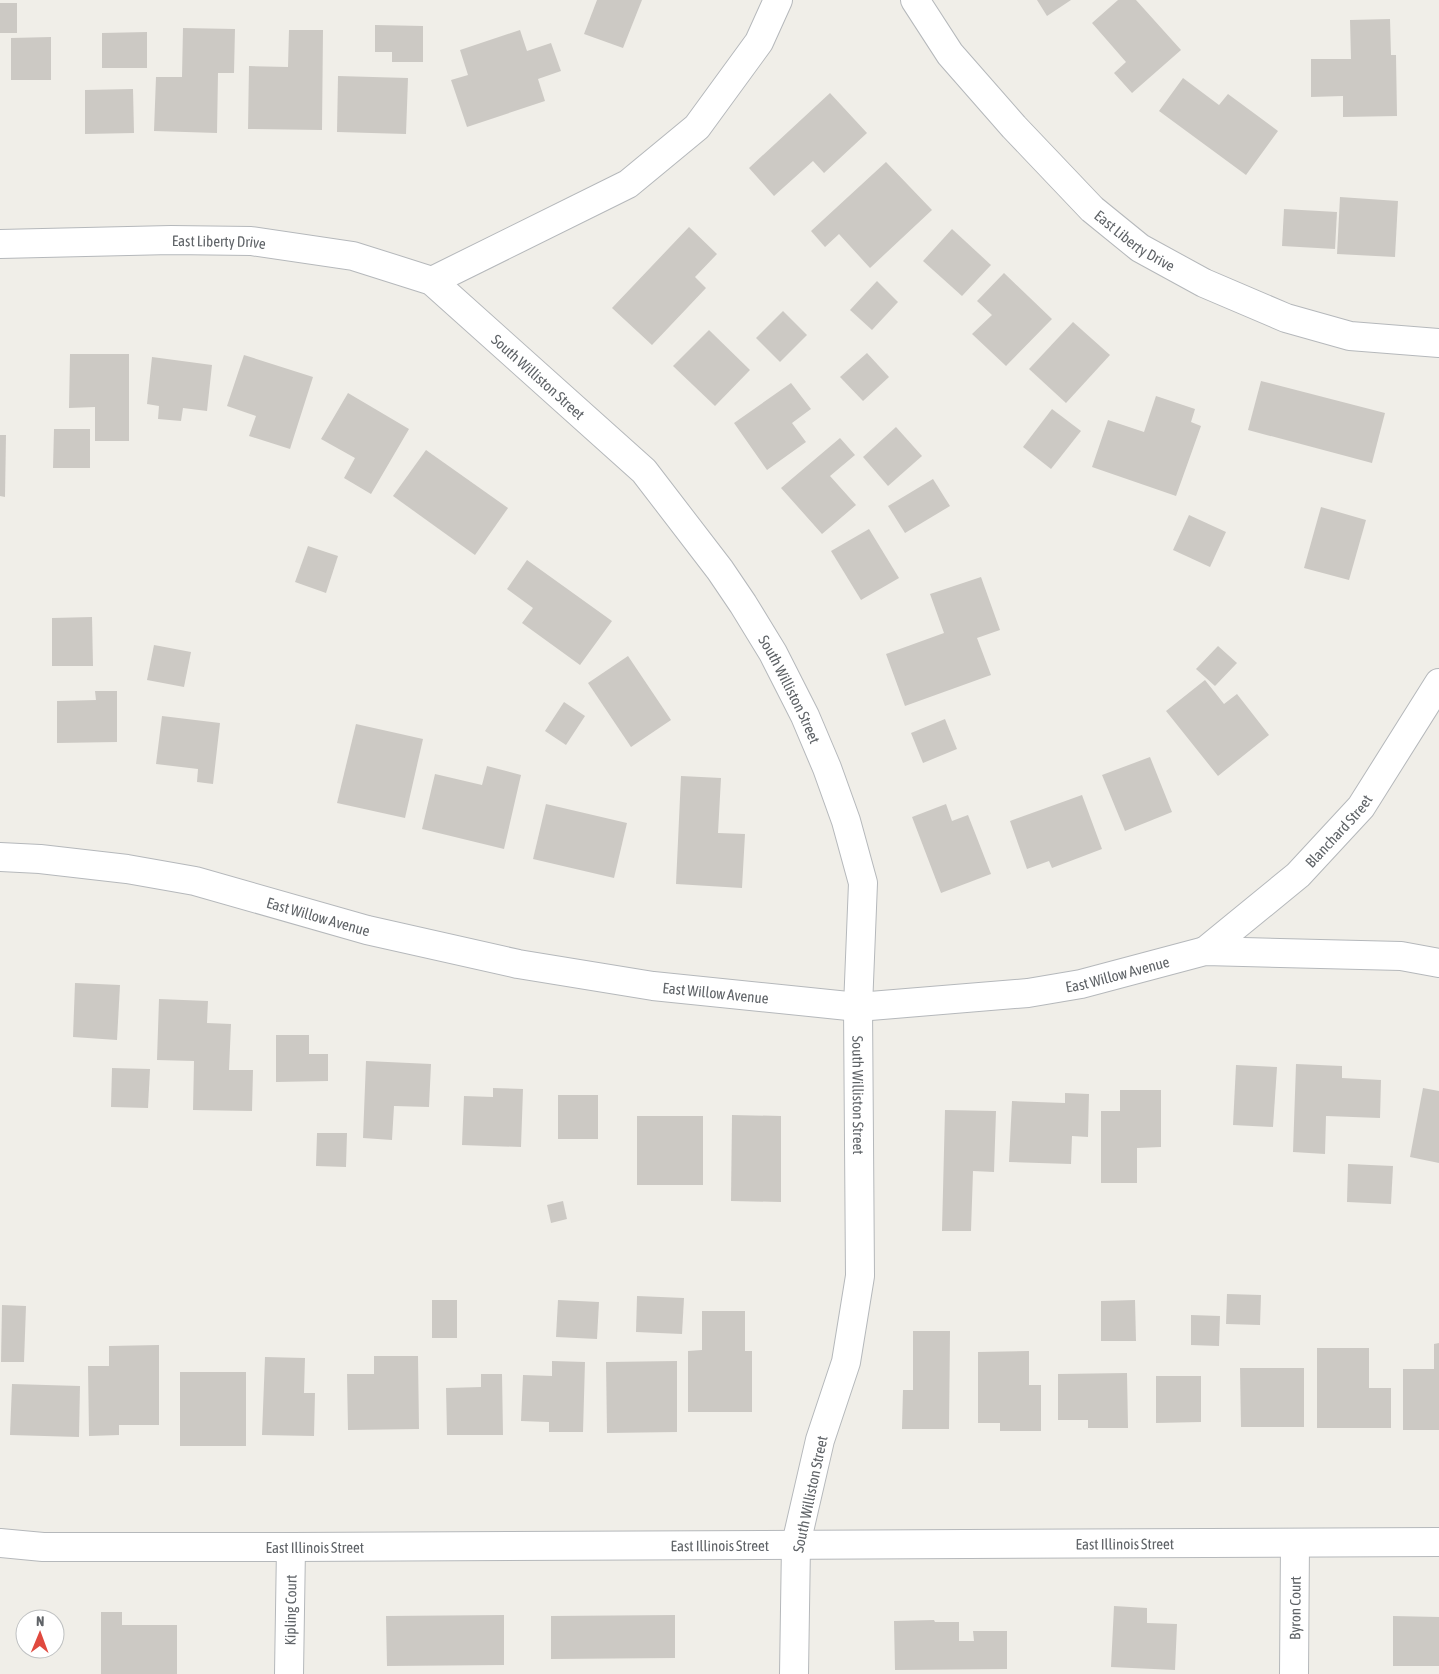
<svg xmlns="http://www.w3.org/2000/svg" width="1439" height="1674" font-family="'Asap Condensed',sans-serif">
	<rect width="100%" height="100%" fill="#f0eee8"/>
	<g fill="#ccc9c4">
		<path d="M597 0H642L623 48 584 34Z"/>
		<path d="M1037 0H1071L1047 16Z"/>
		<path d="M1118 0H1136L1181 50 1132 93 1114 73 1126 62 1092 23Z"/>
		<rect x="0" y="3" width="17" height="30"/>
		<path d="M1390 19 1391 55H1396L1397 116 1343 117V96L1311 97V59H1351L1350 20Z"/>
		<path d="M375 25 423 26V62H392V52H375Z"/>
		<path d="M183 28 235 29 234 73H218L217 133 154 131 156 77H182Z"/>
		<path d="M289 30H323L322 130 248 129 249 66 288 67Z"/>
		<path d="M520 30 527 51 551 43 561 71 538 79 545 101 467 127 451 80 468 75 460 50Z"/>
		<path d="M147 32V68H102V33Z"/>
		<path d="M51 37V80H11V38Z"/>
		<path d="M338 76 408 78 406 134 337 132Z"/>
		<path d="M1183 78 1219 105 1228 94 1278 131 1246 175 1159 111Z"/>
		<path d="M133 89 134 133 85 134V90Z"/>
		<path d="M830 93 867 133 824 173 813 161 774 196 749 168Z"/>
		<path d="M886 162 932 210 870 268 839 234 825 247 811 231Z"/>
		<path d="M1340 197 1398 201 1395 257 1337 254Z"/>
		<path d="M1284 209 1337 212 1335 249 1282 246Z"/>
		<path d="M689 227 717 254 695 277 706 288 652 345 612 308Z"/>
		<path d="M952 229 991 265 962 296 923 261Z"/>
		<path d="M1004 273 1052 319 1006 366 972 334 992 315 977 301Z"/>
		<path d="M877 281 898 302 872 330 850 310Z"/>
		<path d="M783 311 807 335 780 362 756 338Z"/>
		<path d="M1073 322 1110 355 1066 403 1029 369Z"/>
		<path d="M709 330 750 370 715 406 673 366Z"/>
		<path d="M867 353 889 377 863 401 840 377Z"/>
		<path d="M70 354H129V441H95V407L69 408Z"/>
		<path d="M244 355 313 377 290 449 249 436 256 416 227 406Z"/>
		<path d="M152 357 212 365 207 411 183 408 181 421 158 419 159 406 147 404Z"/>
		<path d="M1261 381 1385 413 1372 463 1248 430Z"/>
		<path d="M791 383 811 409 792 423 806 442 767 470 734 423Z"/>
		<path d="M348 393 409 429 371 494 344 478 355 458 321 439Z"/>
		<path d="M1156 396 1195 409 1191 422 1201 426 1176 496 1092 467 1108 420 1144 432Z"/>
		<path d="M1052 409 1081 431 1051 469 1023 447Z"/>
		<path d="M896 427 922 456 888 486 863 457Z"/>
		<path d="M54 429H90V468H53Z"/>
		<path d="M0 435H6L5 497 0 496Z"/>
		<path d="M840 438 855 455 830 476 856 505 822 534 781 488Z"/>
		<path d="M426 450 508 508 475 555 393 496Z"/>
		<path d="M933 479 950 506 905 533 888 506Z"/>
		<path d="M1321 507 1366 520 1349 580 1304 568Z"/>
		<path d="M1189 515 1226 532 1210 567 1173 550Z"/>
		<path d="M869 529 899 578 861 600 831 551Z"/>
		<path d="M308 546 338 556 326 593 295 582Z"/>
		<path d="M527 560 612 621 580 665 522 623 533 608 507 589Z"/>
		<path d="M981 577 1000 630 977 638 991 675 905 706 886 654 944 633 930 594Z"/>
		<path d="M92 617 93 666H52V618Z"/>
		<path d="M154 645 191 652 184 687 147 680Z"/>
		<path d="M1218 646 1237 663 1215 686 1196 669Z"/>
		<path d="M628 656 671 720 631 747 588 683Z"/>
		<path d="M1205 680 1224 704 1237 694 1269 735 1218 776 1166 711Z"/>
		<path d="M95 691H117V742L57 743V701L96 700Z"/>
		<path d="M564 702 585 716 566 745 545 731Z"/>
		<path d="M162 716 220 723 213 784 197 782 198 769 156 764Z"/>
		<path d="M945 719 957 749 923 763 911 733Z"/>
		<path d="M356 724 423 739 405 818 337 803Z"/>
		<path d="M1150 757 1172 812 1125 831 1102 775Z"/>
		<path d="M487 766 521 775 504 849 422 829 435 774 482 785Z"/>
		<path d="M681 776 721 778 718 833 745 834 742 888 676 884Z"/>
		<path d="M1082 795 1102 849 1052 868 1049 861 1027 869 1010 821Z"/>
		<path d="M546 804 627 823 614 878 533 859Z"/>
		<path d="M946 804 952 821 968 815 991 874 941 893 912 817Z"/>
		<path d="M75 983 120 985 117 1040 73 1037Z"/>
		<path d="M159 999 208 1001 207 1023 231 1024 229 1070H253L252 1111 193 1110 194 1061 157 1060Z"/>
		<path d="M276 1035H309V1054H328V1081L276 1082Z"/>
		<path d="M366 1061 431 1064 429 1107 394 1106 392 1140 363 1138Z"/>
		<path d="M1296 1064 1342 1066V1078L1381 1080 1380 1118 1326 1116 1325 1154 1293 1152Z"/>
		<path d="M1236 1065 1277 1067 1273 1127 1233 1125Z"/>
		<path d="M112 1068 150 1069 148 1108 111 1107Z"/>
		<path d="M493 1088 523 1089 521 1147 462 1145 464 1096 493 1097Z"/>
		<path d="M1423 1088 1439 1091V1163L1410 1157Z"/>
		<path d="M1120 1090H1161V1147L1137 1148V1183H1101V1111H1120Z"/>
		<path d="M1065 1093 1089 1094 1088 1137 1072 1136 1071 1164 1009 1162 1012 1101 1065 1103Z"/>
		<rect x="558" y="1095" width="40" height="44"/>
		<path d="M945 1110 996 1111 994 1172 973 1171 971 1231H942Z"/>
		<path d="M732 1115 781 1116V1202L731 1201Z"/>
		<rect x="637" y="1116" width="66" height="69"/>
		<path d="M317 1133H347L346 1167 316 1166Z"/>
		<path d="M1348 1164 1393 1166 1391 1204 1347 1202Z"/>
		<path d="M563 1201 567 1219 551 1223 547 1205Z"/>
		<path d="M1227 1294 1261 1295 1260 1325 1226 1324Z"/>
		<path d="M637 1296 684 1298 682 1334 636 1332Z"/>
		<rect x="432" y="1300" width="25" height="38"/>
		<path d="M558 1300 599 1302 597 1339 556 1337Z"/>
		<path d="M1135 1300 1136 1341H1101V1301Z"/>
		<path d="M2 1305 26 1306 24 1362H1Z"/>
		<path d="M702 1311H745V1351H752V1412H688V1351L702 1350Z"/>
		<path d="M1191 1315 1220 1316 1219 1346 1191 1345Z"/>
		<path d="M913 1331H950L949 1429H902L903 1390H913Z"/>
		<path d="M1439 1343V1430H1403V1369H1434V1344Z"/>
		<path d="M159 1345V1425H119V1435L89 1436 88 1366H109V1346Z"/>
		<path d="M1317 1348H1369V1388H1391V1428H1317Z"/>
		<path d="M1029 1351V1385H1041V1431H1000V1423H978V1352Z"/>
		<path d="M374 1356H418L419 1429 348 1430 347 1374H374Z"/>
		<path d="M265 1357 305 1358 304 1393H315L314 1436 262 1435Z"/>
		<path d="M552 1361 585 1362 583 1432H549V1422L521 1421 523 1375 552 1376Z"/>
		<path d="M677 1361V1432L607 1433 606 1362Z"/>
		<path d="M1240 1368H1304V1427H1241Z"/>
		<rect x="180" y="1372" width="66" height="74"/>
		<path d="M1127 1373 1128 1428H1088V1420H1058V1374Z"/>
		<path d="M481 1374H502L503 1435H447L446 1388 481 1387Z"/>
		<path d="M1156 1376H1201V1422L1156 1423Z"/>
		<path d="M12 1384 80 1386 79 1437 10 1435Z"/>
		<path d="M1114 1606 1147 1608V1623L1177 1624 1175 1670 1111 1667Z"/>
		<path d="M101 1612H122V1625H177V1674H101Z"/>
		<path d="M504 1615V1665L387 1666 386 1616Z"/>
		<path d="M675 1615V1658L551 1659V1616Z"/>
		<path d="M1393 1616 1439 1617V1666H1393Z"/>
		<path d="M934 1620 935 1622H959V1641H974L973 1631H1007V1669L895 1670 894 1621Z"/>
	</g>
	<g fill="none" stroke-linecap="round" stroke-linejoin="round">
		<defs>
			<g id="street">
				<path id="s1" d="M915 0 950 54 1014 127 1092 209 1140 248 1204 283 1286 318 1350 336 1439 343"/>
				<path id="s2" d="M0 244 171 240 251 241 353 256 432 281 644 471 720 570 743 604 773 653 805 716 827 768 846 821 863 883 858 1007 860 1276 846 1362 820 1440 796 1544 794 1674"/>
				<path d="M432 281 628 184 697 127 759 42 778 0"/>
				<path id="s3" d="M0 857 40 859 127 869 195 881 367 930 518 964 653 986 858 1007 1028 993 1081 984 1205 951 1401 956 1439 963"/>
				<path id="s4" d="M1205 951 1298 875 1361 807 1439 683"/>
				<path id="s5" d="M0 1543 43 1547H291L1439 1542"/>
				<path id="s6" d="M289 1674 291 1547"/>
				<path id="s7" d="M1294 1674 1295 1543"/>
			</g>
		</defs>
		<use href="#street" stroke="#b5b8bb" stroke-width="30"/>
		<use href="#street" stroke="#fff" stroke-width="28"/>
	</g>
	<g text-anchor="middle" dominant-baseline="central" stroke-width="4" stroke-linejoin="round" paint-order="stroke">
		<g font-size="15" fill="#5f6367" stroke="#fff">
			<text stroke="none"><textPath href="#s1" startOffset="328">East Liberty Drive</textPath></text>
			<text stroke="none"><textPath href="#s2" startOffset="219">East Liberty Drive</textPath></text>
			<text stroke="none"><textPath href="#s2" startOffset="580">South Williston Street</textPath></text>
			<text stroke="none"><textPath href="#s2" startOffset="985">South Williston Street</textPath></text>
			<text stroke="none"><textPath href="#s4" startOffset="180">Blanchard Street</textPath></text>
			<text stroke="none"><textPath href="#s3" startOffset="325">East Willow Avenue</textPath></text>
			<text stroke="none"><textPath href="#s3" startOffset="1135">East Willow Avenue</textPath></text>
			<text stroke="none"><textPath href="#s3" startOffset="730">East Willow Avenue</textPath></text>
			<text stroke="none"><textPath href="#s2" startOffset="1405">South Williston Street</textPath></text>
			<text transform="translate(810 1494) rotate(-78)">South Williston Street</text>
			<text stroke="none"><textPath href="#s5" startOffset="1125">East Illinois Street</textPath></text>
			<text stroke="none"><textPath href="#s5" startOffset="720">East Illinois Street</textPath></text>
			<text stroke="none"><textPath href="#s5" startOffset="315">East Illinois Street</textPath></text>
			<text stroke="none"><textPath href="#s7" startOffset="66">Byron Court</textPath></text>
			<text stroke="none"><textPath href="#s6" startOffset="64">Kipling Court</textPath></text>
		</g>
	</g>
	<g transform="translate(40 1634) rotate(1)"><circle r="24" fill="#ffffff" stroke="#bfc1c2"/>
	<path d="M0-4L9 19L0 12L-9 19Z" fill="#e0493e"/>
	<text y="-8" font-size="14" font-weight="bold" text-anchor="middle" fill="#5f6367">N</text>
	</g>
</svg>
